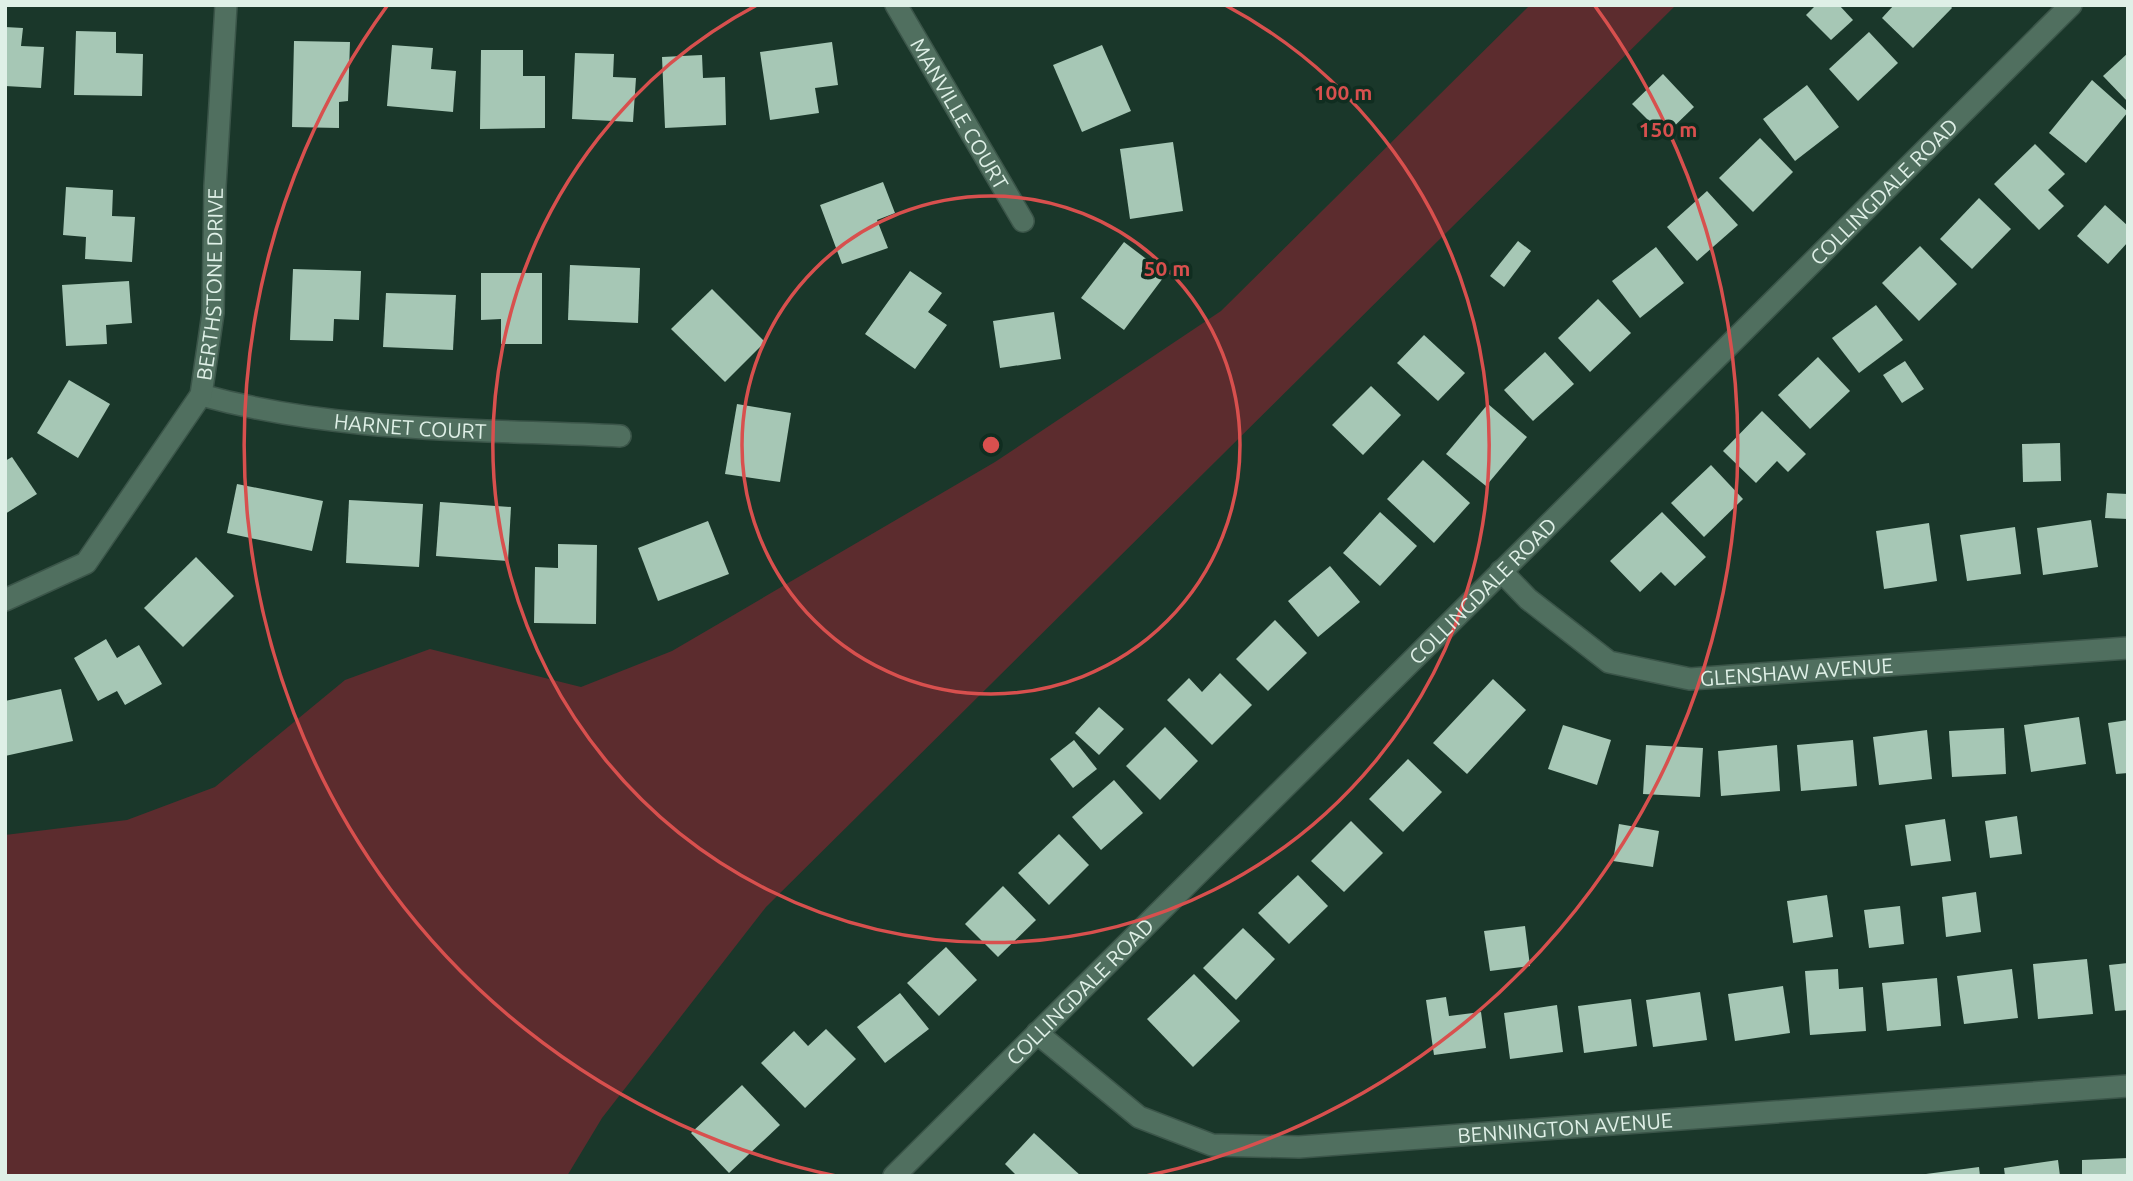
<svg xmlns="http://www.w3.org/2000/svg" width="2133" height="1181" font-family="Ubuntu,sans-serif">
	<rect width="100%" height="100%" fill="#1a372a"/>
	<path fill="#5c2c2e" d="M1530 5H1676L766 907 602 1118 567 1176H5V835L127 820 215 787 345 680 430 649 581 687 672 651 995 462 1221 311Z"/>
	<g fill="#a6c7b5">
		<path d="M1816 5H1839L1853 20 1831 40 1806 15Z"/>
		<path d="M1894 5H1950L1952 8 1913 48 1882 18Z"/>
		<path d="M5 27 23 28 21 46 44 47 41 88 5 86Z"/>
		<path d="M76 31 116 32V53L143 54 142 96 74 95Z"/>
		<path d="M1869 32 1898 63 1858 101 1829 69Z"/>
		<path d="M294 41 350 42 348 101 339 102V128L292 127Z"/>
		<path d="M832 42 838 85 815 88 819 113 770 120 760 52Z"/>
		<path d="M392 45 433 48 431 69 456 71 453 112 387 106Z"/>
		<path d="M1102 45 1131 111 1082 132 1053 65Z"/>
		<path d="M481 50H523V76H545V128L480 129Z"/>
		<path d="M575 53 614 54 613 77 636 78 633 122 572 119Z"/>
		<path d="M2128 53V102L2103 76Z"/>
		<path d="M702 55 703 78 725 77 726 125 665 128 662 57Z"/>
		<path d="M1663 74 1694 107 1664 136 1632 104Z"/>
		<path d="M2092 80 2128 112 2086 163 2049 133Z"/>
		<path d="M1807 85 1839 127 1795 161 1763 119Z"/>
		<path d="M1760 138 1793 172 1753 212 1719 178Z"/>
		<path d="M1173 142 1183 211 1130 219 1120 149Z"/>
		<path d="M2035 144 2065 174 2048 190 2064 206 2039 230 1994 184Z"/>
		<path d="M883 182 895 213 877 220 888 248 842 264 820 205Z"/>
		<path d="M66 187 113 190 112 216 135 217 132 262 85 259 86 237 63 235Z"/>
		<path d="M1707 191 1738 225 1697 261 1667 227Z"/>
		<path d="M1979 198 2011 229 1972 269 1940 239Z"/>
		<path d="M2105 205 2128 226V242L2108 264 2077 236Z"/>
		<path d="M1518 241 1531 251 1504 287 1490 276Z"/>
		<path d="M1124 242 1166 274 1124 330 1081 298Z"/>
		<path d="M1920 246 1957 284 1919 321 1882 283Z"/>
		<path d="M1656 247 1684 283 1640 318 1612 281Z"/>
		<path d="M570 265 640 268 638 323 568 320Z"/>
		<path d="M293 269 361 271 359 320 334 319 333 341 290 340Z"/>
		<path d="M910 271 942 293 928 312 947 325 915 369 865 334Z"/>
		<path d="M481 273H542V344H501V319L481 320Z"/>
		<path d="M129 281 132 323 106 325 107 344 66 346 62 285Z"/>
		<path d="M712 289 765 342 725 382 671 329Z"/>
		<path d="M386 293 456 295 453 350 383 347Z"/>
		<path d="M1598 299 1631 333 1590 372 1558 338Z"/>
		<path d="M1876 305 1903 340 1859 373 1832 338Z"/>
		<path d="M1054 312 1061 359 1000 368 993 321Z"/>
		<path d="M1424 335 1465 373 1438 401 1397 363Z"/>
		<path d="M1545 352 1574 384 1533 421 1504 390Z"/>
		<path d="M1818 357 1850 391 1810 429 1778 395Z"/>
		<path d="M1905 361 1924 389 1902 403 1883 375Z"/>
		<path d="M69 380 110 404 78 458 37 433Z"/>
		<path d="M1371 386 1401 415 1363 455 1332 425Z"/>
		<path d="M737 404 791 413 780 482 725 474Z"/>
		<path d="M1488 404 1527 437 1486 486 1446 454Z"/>
		<path d="M1762 411 1806 454 1788 472 1777 461 1756 483 1723 451Z"/>
		<path d="M2060 443 2061 481 2023 482 2022 444Z"/>
		<path d="M12 457 37 494 5 514V461Z"/>
		<path d="M1423 460 1470 503 1434 543 1387 499Z"/>
		<path d="M1711 465 1743 499 1704 537 1671 503Z"/>
		<path d="M237 484 323 501 312 551 227 533Z"/>
		<path d="M2107 493 2128 494V519L2105 518Z"/>
		<path d="M349 500 423 504 419 567 346 563Z"/>
		<path d="M440 502 511 507 508 561 436 556Z"/>
		<path d="M1380 512 1417 546 1380 586 1343 553Z"/>
		<path d="M1662 512 1706 557 1675 586 1661 572 1640 592 1610 561Z"/>
		<path d="M2091 520 2098 567 2043 575 2037 528Z"/>
		<path d="M708 521 729 574 658 601 638 548Z"/>
		<path d="M1929 523 1937 581 1884 589 1876 531Z"/>
		<path d="M2015 527 2021 574 1967 581 1960 535Z"/>
		<path d="M558 544 597 545 596 624 534 623 535 567 558 568Z"/>
		<path d="M196 557 234 596 183 647 144 608Z"/>
		<path d="M1330 566 1360 602 1318 637 1288 601Z"/>
		<path d="M1275 620 1307 653 1268 691 1236 659Z"/>
		<path d="M106 639 117 658 139 645 162 684 125 705 117 691 98 701 74 658Z"/>
		<path d="M1220 673 1252 705 1212 745 1167 700 1189 678 1202 692Z"/>
		<path d="M1493 679 1526 710 1467 774 1433 743Z"/>
		<path d="M61 689 73 741 5 756V701Z"/>
		<path d="M1099 707 1124 729 1099 755 1075 733Z"/>
		<path d="M2079 717 2086 764 2031 772 2024 725Z"/>
		<path d="M2128 720V773L2116 774 2108 723Z"/>
		<path d="M1563 725 1611 740 1597 785 1548 769Z"/>
		<path d="M1165 727 1198 761 1160 800 1126 766Z"/>
		<path d="M2004 728 2006 774 1952 777 1949 731Z"/>
		<path d="M1927 730 1932 779 1879 785 1873 737Z"/>
		<path d="M1074 740 1097 769 1073 788 1050 759Z"/>
		<path d="M1853 740 1857 786 1801 791 1797 745Z"/>
		<path d="M1646 745 1703 748 1700 797 1643 794Z"/>
		<path d="M1777 745 1780 791 1721 796 1718 751Z"/>
		<path d="M1408 759 1442 792 1403 832 1369 799Z"/>
		<path d="M1114 780 1143 813 1101 850 1072 817Z"/>
		<path d="M2017 816 2022 854 1990 858 1985 821Z"/>
		<path d="M1945 819 1951 861 1911 866 1905 825Z"/>
		<path d="M1351 821 1383 853 1344 892 1311 861Z"/>
		<path d="M1619 824 1659 831 1653 867 1613 861Z"/>
		<path d="M1059 834 1089 865 1049 905 1018 873Z"/>
		<path d="M1298 875 1328 906 1289 944 1258 913Z"/>
		<path d="M1003 886 1036 920 998 957 965 924Z"/>
		<path d="M1976 892 1981 932 1946 937 1942 897Z"/>
		<path d="M1827 895 1833 937 1793 943 1787 901Z"/>
		<path d="M1900 906 1904 944 1869 948 1864 910Z"/>
		<path d="M1525 926 1530 966 1490 971 1484 931Z"/>
		<path d="M1243 928 1275 959 1236 1000 1203 968Z"/>
		<path d="M946 947 977 980 939 1016 907 983Z"/>
		<path d="M2087 959 2093 1014 2038 1019 2033 964Z"/>
		<path d="M2128 963V1010L2115 1011 2109 965Z"/>
		<path d="M1838 969 1839 989 1863 987 1866 1031 1810 1035 1805 971Z"/>
		<path d="M2012 969 2018 1018 1964 1024 1957 976Z"/>
		<path d="M1194 974 1240 1021 1193 1067 1147 1019Z"/>
		<path d="M1937 978 1941 1026 1887 1031 1882 983Z"/>
		<path d="M1783 986 1790 1033 1735 1041 1728 994Z"/>
		<path d="M1700 992 1707 1040 1653 1047 1646 1000Z"/>
		<path d="M900 993 929 1029 885 1063 857 1027Z"/>
		<path d="M1446 997 1449 1016 1481 1012 1486 1048 1434 1055 1426 1000Z"/>
		<path d="M1631 999 1637 1046 1584 1053 1578 1006Z"/>
		<path d="M1557 1005 1563 1052 1510 1059 1504 1013Z"/>
		<path d="M826 1029 856 1059 805 1108 761 1063 794 1031 808 1046Z"/>
		<path d="M742 1085 780 1125 729 1173 691 1133Z"/>
		<path d="M1034 1133 1081 1176H1017L1005 1164Z"/>
		<path d="M2128 1158V1176H2082V1160Z"/>
		<path d="M2058 1160 2060 1176H2005L2004 1168Z"/>
		<path d="M1979 1167 1980 1176H1926V1174Z"/>
	</g>
	<g fill="none" stroke-linecap="round" stroke-linejoin="round">
		<defs>
			<g id="street">
				<path id="s1" d="M896 5 1023 221"/>
				<path id="s2" d="M201 395C338 433 479 429 620 436"/>
				<path id="s3" d="M1501 571 1528 599 1609 662 1690 679 2128 648"/>
				<path id="s4" d="M5 600 86 563 201 395 213 313 215 186 226 5"/>
				<path id="s5" d="M1037 1033 1139 1117 1212 1145 1299 1147 2128 1086"/>
				<path id="s6" d="M894 1176 2071 5"/>
			</g>
		</defs>
		<use href="#street" stroke="#3b5549" stroke-width="24"/>
		<use href="#street" stroke="#506f5f" stroke-width="21"/>
	</g>
	<g fill="none" stroke="#d8504e" stroke-width="3.5">
		<circle cx="991" cy="445" r="249"/>
		<path d="M1225 5A498 498 0 1 1 757 5"/>
		<path d="M836 1176A747 747 0 0 1 387 6M1595 6A747 747 0 0 1 1146 1176"/>
	</g>
	<g text-anchor="middle" dominant-baseline="central" stroke-width="7" stroke-linejoin="round" paint-order="stroke">
		<g font-size="21" fill="#dff0e7" stroke="#102d20">
			<text stroke="none"><textPath href="#s1" startOffset="126">MANVILLE COURT</textPath></text>
			<text stroke="none"><textPath href="#s6" startOffset="1396">COLLINGDALE ROAD</textPath></text>
			<text stroke="none"><textPath href="#s4" startOffset="404">BERTHSTONE DRIVE</textPath></text>
			<text stroke="none"><textPath href="#s2" startOffset="212">HARNET COURT</textPath></text>
			<text stroke="none"><textPath href="#s6" startOffset="830">COLLINGDALE ROAD</textPath></text>
			<text stroke="none"><textPath href="#s3" startOffset="331">GLENSHAW AVENUE</textPath></text>
			<text stroke="none"><textPath href="#s6" startOffset="262">COLLINGDALE ROAD</textPath></text>
			<text stroke="none"><textPath href="#s5" startOffset="564">BENNINGTON AVENUE</textPath></text>
		</g>
	</g>
	<circle cx="991" cy="445" r="10" fill="#d8504e" stroke="#102d20" stroke-width="3.5"/>
	<g font-size="21" text-anchor="middle" font-weight="bold" fill="#d8504e" stroke="#102d20" stroke-width="7" stroke-linejoin="round" paint-order="stroke">
		<text x="1343" y="100">100 m</text>
		<text x="1668" y="137">150 m</text>
		<text x="1167" y="276">50 m</text>
	</g>
	<rect width="2133" height="1181" fill="none" stroke="#dff0e7" stroke-width="14"/>
</svg>
